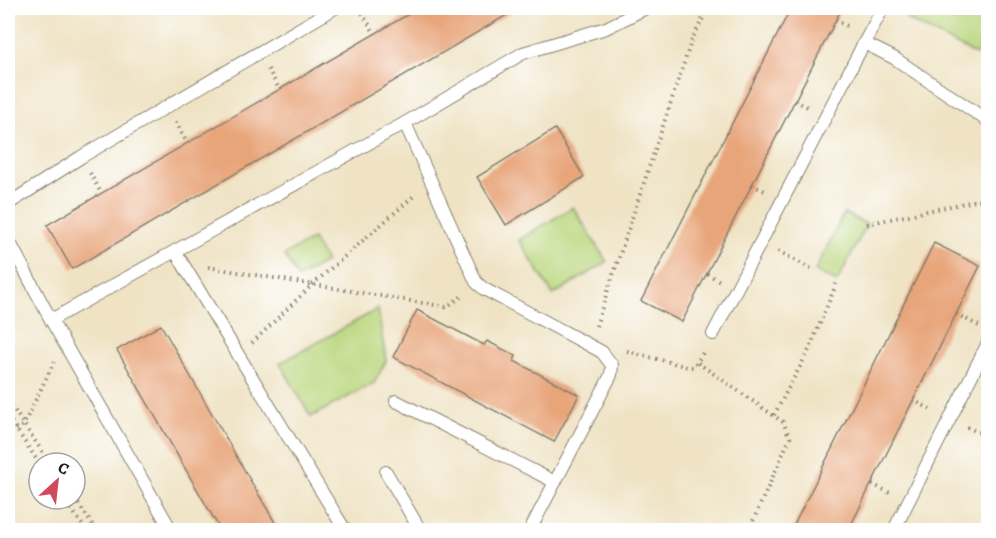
<svg xmlns="http://www.w3.org/2000/svg" width="996" height="538" font-family="Alegreya,serif">
	<rect width="100%" height="100%" fill="#fff"/>
	<filter id="ink" filterUnits="userSpaceOnUse"><feTurbulence type="fractalNoise" baseFrequency=".0167" numOctaves="2"/><feDisplacementMap in="SourceGraphic" scale="12" xChannelSelector="R" yChannelSelector="G"/><feConvolveMatrix kernelMatrix="1 2 1 2 8 2 1 2 1" color-interpolation-filters="sRGB"/></filter>
	<filter id="wash" filterUnits="userSpaceOnUse"><feTurbulence type="fractalNoise" baseFrequency=".008" numOctaves="4" result="noise"/><feDisplacementMap in="SourceGraphic" scale="24" xChannelSelector="R" yChannelSelector="G"/><feGaussianBlur stdDeviation="1.35" result="paint"/><feColorMatrix in="noise" values="0 0 0 0 0 0 0 0 0 0 0 0 0 0 0 0 0 1.4 0 .05"/><feComposite in="paint" operator="in"/></filter>
	<g filter="url(#wash)">
		<rect width="100%" height="100%" fill="#efe3c4"/>
		<g fill="#b9d67c" stroke="#6a794c" stroke-width="1.5">
			<path d="M912 8H988V29L976 55 906 19Z"/>
			<path d="M573 207 607 262 553 295 519 240Z"/>
			<path d="M844 213 867 224 837 282 815 271Z"/>
			<path d="M313 239 326 262 298 278 284 255Z"/>
			<path d="M378 309 386 361 374 383 311 417 280 363Z"/>
		</g>
		<g id="blocks">
			<g fill="#e8a57a">
				<path d="M419 8H519L72 269 47 225Z"/>
				<path d="M791 8H842L682 322 641 301Z"/>
				<path d="M555 129 584 177 506 225 477 177Z"/>
				<path d="M934 243 980 266 848 531H791Z"/>
				<path d="M417 310 484 345 487 341 516 356 514 361 579 395 554 442 393 357Z"/>
				<path d="M161 325 246 473 280 531H221L117 350Z"/>
			</g>
		</g>
	</g>
	<g filter="url(#ink)">
		<use href="#blocks" fill-opacity="0" stroke="#868070" stroke-width="1.5"/>
		<g fill="none" stroke-linecap="round" stroke-linejoin="round">
			<defs>
				<g id="lane">
					<path d="M883 8 864 43 894 58 988 121"/>
					<path d="M8 204 81 157 335 8"/>
					<path d="M8 239 51 320"/>
					<path d="M175 251 405 123"/>
					<path d="M713 334 864 43"/>
					<path d="M396 401 555 482"/>
					<path d="M386 472 420 530"/>
					<path d="M171 530 51 320 175 251 345 530"/>
					<path d="M530 530 611 375 612 365 602 352 484 289 476 282 405 123 523 53 606 28 646 8"/>
					<path d="M894 530 988 343"/>
				</g>
			</defs>
			<use href="#lane" stroke="#868070" stroke-width="14"/>
			<g stroke="#868070" stroke-width="4" stroke-dasharray="1.5 4.5" stroke-linecap="butt">
				<path d="M359 8 375 34"/>
				<path d="M835 20 851 28"/>
				<path d="M268 69 279 89"/>
				<path d="M795 101 810 108"/>
				<path d="M176 122 187 143"/>
				<path d="M90 173 101 193"/>
				<path d="M752 185 765 191"/>
				<path d="M867 224 988 198"/>
				<path d="M778 251 815 271"/>
				<path d="M208 267 446 307 464 295"/>
				<path d="M707 274 720 281"/>
				<path d="M956 314 979 326"/>
				<path d="M596 326 691 42 708 8"/>
				<path d="M252 343 312 285 415 195"/>
				<path d="M627 351 688 367H694L704 351"/>
				<path d="M698 363 783 422 790 438 749 530"/>
				<path d="M913 400 934 411"/>
				<path d="M8 401 50 463"/>
				<path d="M774 415 809 350 837 282"/>
				<path d="M8 417 39 463"/>
				<path d="M967 427 988 437"/>
				<path d="M16 430 24 424 54 362"/>
				<path d="M872 484 892 494"/>
				<path d="M64 499 86 530"/>
				<path d="M75 499 96 530"/>
			</g>
			<use href="#lane" stroke="#fff" stroke-width="12"/>
		</g>
	</g>
	<rect width="996" height="538" fill="none" stroke="#fff" stroke-width="30"/>
	<g transform="translate(57 481) rotate(27)"><circle r="28" fill="#ffffff" stroke="#a4a4a4" stroke-width="1.5"/>
	<path d="M0-4.5L10 22L0 15L-10 22Z" fill="#d1495b"/>
	<text y="-9" font-size="16" font-weight="bold" text-anchor="middle" fill="#1c1c1c">С</text>
	</g>
</svg>
